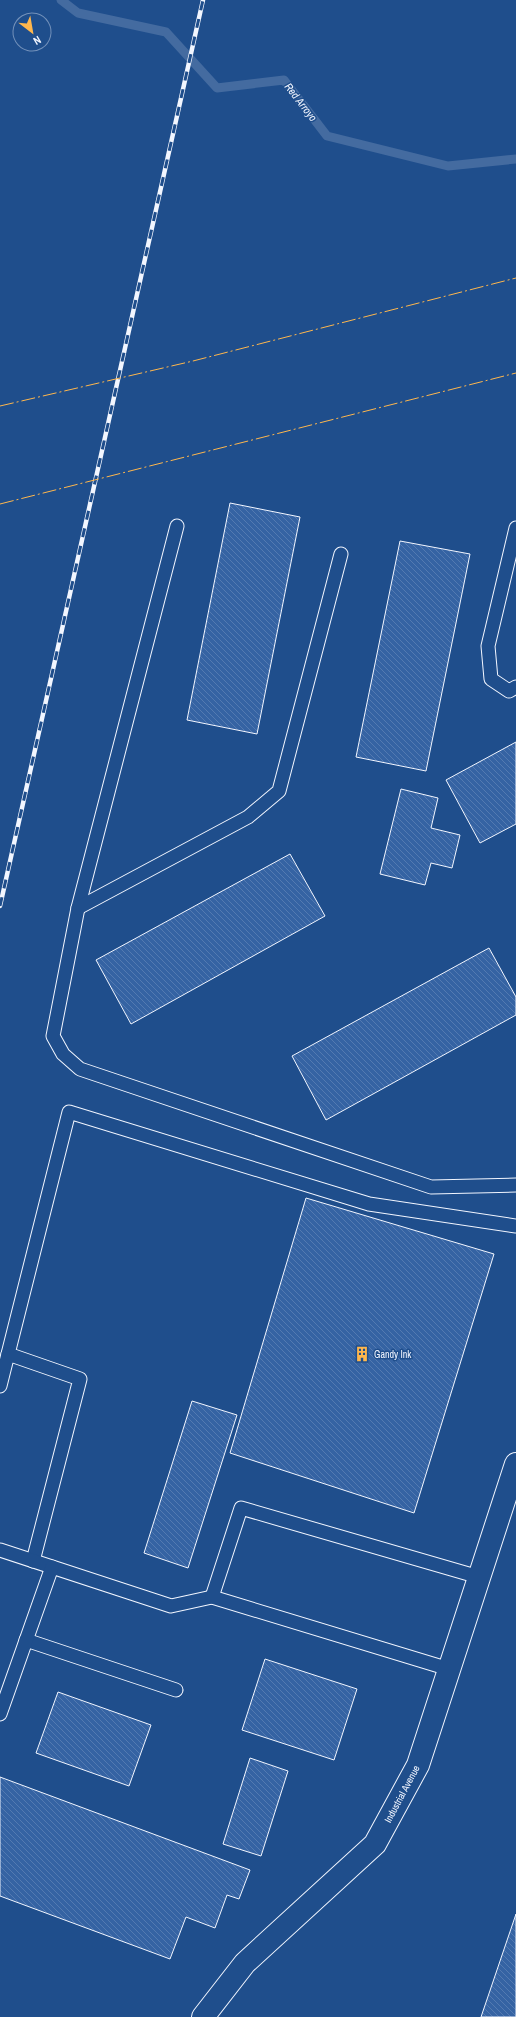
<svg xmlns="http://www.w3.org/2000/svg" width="516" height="2017" font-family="'Archivo Narrow',sans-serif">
	<defs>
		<pattern id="building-back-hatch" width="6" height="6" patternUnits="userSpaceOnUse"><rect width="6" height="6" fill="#3563a3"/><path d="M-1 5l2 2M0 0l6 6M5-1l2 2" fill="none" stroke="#537ab1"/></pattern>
	</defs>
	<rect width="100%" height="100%" fill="#1f4e8c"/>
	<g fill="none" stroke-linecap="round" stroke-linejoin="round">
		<path stroke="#446ba0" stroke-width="9" d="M61 0 78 13 166 32 217 88 284 80 327 136 448 166 516 159"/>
	</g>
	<g fill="url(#building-back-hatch)" stroke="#f2f6ff">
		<path d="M230 503 300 517 257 734 187 720Z"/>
		<path d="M400 541 470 554 426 771 356 757Z"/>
		<path d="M516 742V824L480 843 446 780Z"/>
		<path d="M401 789 438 798 431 828 460 835 452 868 431 863 425 885 380 874Z"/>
		<path d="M290 854 325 916 131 1024 96 960Z"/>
		<path d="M489 948 516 997V1015L326 1120 292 1056Z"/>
		<path d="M306 1198 494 1254 414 1513 230 1453Z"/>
		<path d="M192 1401 237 1415 188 1568 144 1553Z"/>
		<path d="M265 1659 357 1689 334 1760 242 1730Z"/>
		<path d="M58 1692 151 1725 129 1786 36 1753Z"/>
		<path d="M250 1758 288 1771 261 1856 223 1844Z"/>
		<path d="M0 1777 250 1870 239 1899 227 1895 215 1928 186 1917 170 1959 0 1896Z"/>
		<path d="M516 1914V2017H481Z"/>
	</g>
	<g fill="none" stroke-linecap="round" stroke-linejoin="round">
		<defs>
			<g id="lane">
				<path d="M177 526 78 908 53 1036 63 1054 80 1069 431 1187 516 1185"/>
				<path d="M516 528 488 646 491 679 509 691 516 687"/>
				<path d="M78 908 248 817 279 791 341 554"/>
				<path d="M8 1354 69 1112 369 1204 516 1226"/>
				<path d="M0 1386 8 1354 80 1379 33 1561"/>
				<path d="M0 1550 171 1606 212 1597"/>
				<path d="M26 1640 176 1690"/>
				<path d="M449 1669 212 1597 241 1508 479 1577"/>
				<path d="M0 1714 52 1567"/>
			</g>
			<path id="street" d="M203 2017 245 1963 375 1844 418 1765 516 1464"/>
		</defs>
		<use href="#lane" stroke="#f2f6ff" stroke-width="15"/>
		<use href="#street" stroke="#f2f6ff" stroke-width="24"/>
		<use href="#lane" stroke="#1f4e8c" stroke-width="13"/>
		<use href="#street" stroke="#1f4e8c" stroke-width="22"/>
		<defs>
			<path id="rail" d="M0 906 203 0"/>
		</defs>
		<use href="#rail" stroke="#f2f6ff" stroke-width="4.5"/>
		<use href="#rail" stroke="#1f4e8c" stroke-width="3" stroke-dasharray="9" stroke-linecap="butt"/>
		<g stroke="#ffb74d" stroke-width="1" stroke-dasharray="14 3 2 3" stroke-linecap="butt">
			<path d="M0 406 193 361 516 278"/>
			<path d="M0 504 516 373"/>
		</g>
	</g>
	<defs>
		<symbol id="building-bare" viewBox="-9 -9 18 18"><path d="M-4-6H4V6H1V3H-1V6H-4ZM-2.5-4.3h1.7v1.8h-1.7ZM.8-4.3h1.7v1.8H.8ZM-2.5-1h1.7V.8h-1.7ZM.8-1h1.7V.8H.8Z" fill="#ffb74d" stroke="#1f4e8c" stroke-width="2.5" paint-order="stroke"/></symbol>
	</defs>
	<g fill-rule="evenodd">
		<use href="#building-bare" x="351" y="1343" width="22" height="22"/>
	</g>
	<g text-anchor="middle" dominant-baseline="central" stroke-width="3" stroke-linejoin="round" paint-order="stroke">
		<g font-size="10" fill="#f2f6ff" stroke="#1f4e8c" text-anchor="start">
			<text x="374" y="1354">Gandy Ink</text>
		</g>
		<g font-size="10" fill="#f2f6ff" stroke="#1f4e8c">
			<text transform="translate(402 1794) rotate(-62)">Industrial Avenue</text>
		</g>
		<g font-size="11" font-style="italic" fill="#f2f6ff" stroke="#1f4e8c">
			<text transform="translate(301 102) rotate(52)">Red Arroyo</text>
		</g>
	</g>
	<g transform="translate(32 32) rotate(149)"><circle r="19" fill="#1f4e8c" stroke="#7391ba"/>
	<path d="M0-3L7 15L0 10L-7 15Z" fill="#ffb74d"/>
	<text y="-6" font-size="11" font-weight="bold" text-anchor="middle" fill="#f2f6ff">N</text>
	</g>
</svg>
